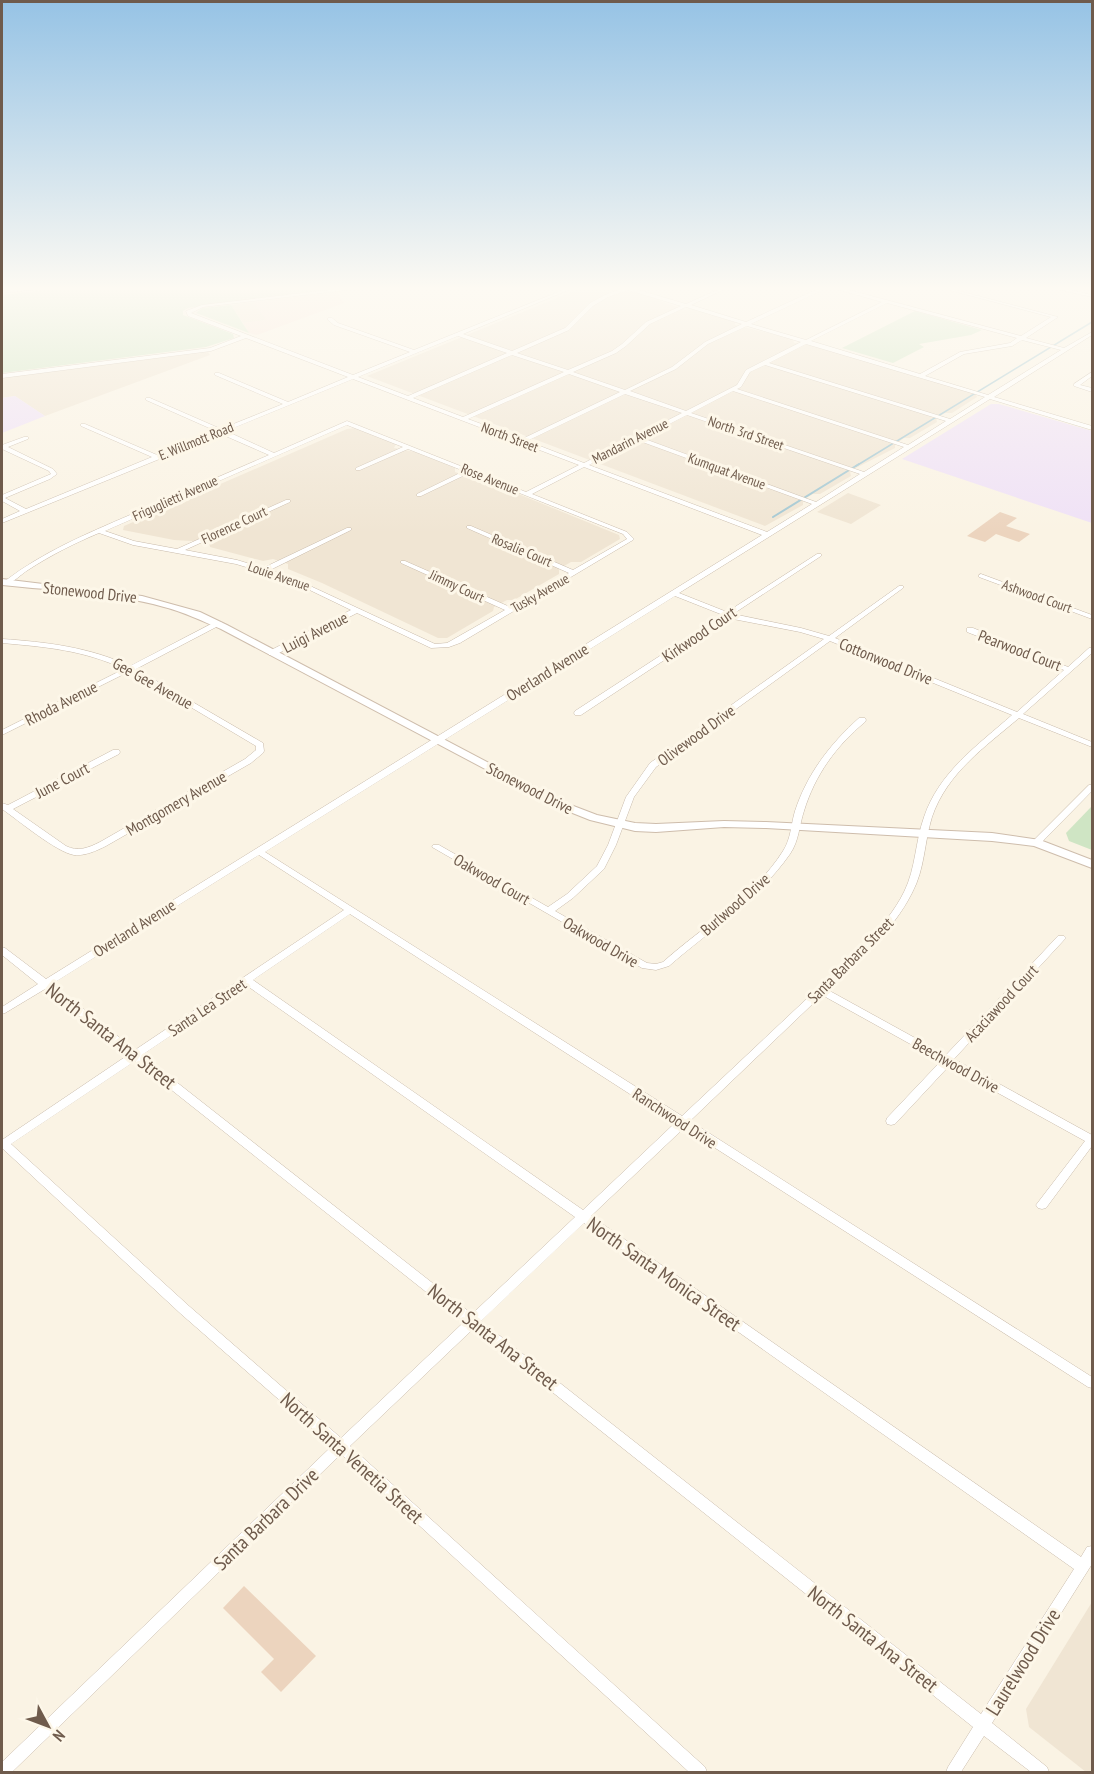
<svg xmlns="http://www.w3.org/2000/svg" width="1094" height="1774" font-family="'PT Sans Narrow',sans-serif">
	<rect width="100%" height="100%" fill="#faf3e4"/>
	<g fill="#f0e5d3">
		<path d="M586 286H613L616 289 636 292 685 310 693 309 735 322V325L793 339 794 343 815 346 976 394 977 397 952 413H945L936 418 937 422 910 438H904L895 445V448L850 471 851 476 820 494H813L803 500V505L765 526 367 376Z"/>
		<path d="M254 302 267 320 243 323 231 305Z"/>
		<path d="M208 352 210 355 45 416 15 396 2 398V378Z"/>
		<path d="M355 428 396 444 394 448 415 452 455 468V472L468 477H477L619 535 620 539 581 562H571L559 569V574L514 600H507L494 607 493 611 447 638H438L322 583 288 569V564L273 559 263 561 210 547 209 542 174 540 123 530 124 526 347 429Z"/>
		<path d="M848 493 881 505 851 524 817 512Z"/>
		<path d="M1092 1602V1772H1086L1029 1727 1026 1709Z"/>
	</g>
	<path fill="#f9e4d9" d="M337 292 344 303 257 335 249 333 243 323 266 320 254 302Z"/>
	<g fill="#efe1f6">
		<path d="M15 396 45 416 2 433V398Z"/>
		<path d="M991 404H999L1092 431V523L902 459Z"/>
	</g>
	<g fill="#cfe5c4">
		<path d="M81 286H356L188 308 183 311V315L233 334 234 338 206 347 2 373V295Z"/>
		<path d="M231 305 249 333 196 313 202 308Z"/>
		<path d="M915 311 982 330 971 335 919 344 924 347 893 363 842 348Z"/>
		<path d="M1092 806V850L1069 841 1066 833Z"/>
	</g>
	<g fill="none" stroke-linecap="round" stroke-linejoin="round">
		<path stroke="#a2c7d2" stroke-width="1.5" d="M856 466 1092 322"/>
		<path stroke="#a2c7d2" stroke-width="2" d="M773 517 859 464"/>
	</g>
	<g fill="#ecd4be">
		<path d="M1000 512 1017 518 1006 526 1030 534 1019 542 996 534 985 542 967 536Z"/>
		<path d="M244 1586 316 1656 281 1692 261 1672 274 1659 223 1608Z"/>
	</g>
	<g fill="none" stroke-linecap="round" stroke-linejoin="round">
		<defs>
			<g id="street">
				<path d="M49 286H61L59 287 2 293V291Z"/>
				<path d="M363 286H374L372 287 203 307 191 313 353 375 410 352 334 325 328 320V318H332L338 323 414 350 573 286H578L463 334 512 351 565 328 590 303 605 295 623 288 619 286H625L686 304 726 286H731L691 305 746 322 824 286H834L1021 336 1051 317 934 286H940L1058 317 1026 338 1064 348 1092 332V335L994 397 1092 426V430L990 399 679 593 727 612 817 554H821V556L733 614 801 628 829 636 899 586H903V588L835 638 1017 712 1064 670 967 632V628H973L1068 667 1089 648H1092V653L1023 714 1092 742V747L1019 718C985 747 947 773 932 817 924 843 925 869 912 893 893 931 858 961 828 990L946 1055 1058 936H1064L1066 938 1064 940 954 1059 1092 1135V1146L1046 1208 1042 1209 1038 1208 1036 1205 1085 1141 949 1066 895 1124 891 1125 887 1124 886 1121 887 1118 941 1061 822 995 690 1121 1092 1377V1388L1088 1387 684 1128 591 1216 1081 1557 1087 1547 1092 1546V1564L992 1723 1047 1767 1049 1772H1031L984 1736 961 1772H946L948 1767 973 1727 473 1329 350 1446 705 1767 707 1772H689L341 1454 12 1772H2V1762L332 1446 181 1314 2 1148V1140L128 1055 45 989 5 1013 2 1014V1007L38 984 2 955V947L5 948 46 979 762 535 584 467 532 494 627 532 634 539 633 540 460 643 449 647 431 648 357 613 275 655H269V651L351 610 289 580 236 564 133 545 99 533C75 543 51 555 28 570 21 574 13 584 5 583V581C43 552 86 534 130 515 176 495 223 475 269 455L221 434 2 523V519L20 511 2 501V495L51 474 49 471 2 449V445L24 437H28V439L8 447 53 469 57 474 50 479 5 498 26 509 152 457 81 426V424H85L157 455 216 431 146 400V398H150L221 429 283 404 215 375V373H219L288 402 348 377 246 338 211 351 2 378V374L210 348 241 336 188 316 186 311 202 305ZM829 287 882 302 806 340 751 324ZM628 290 681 306 646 322 622 344 612 351 568 370 517 353 569 330 593 306 608 297ZM887 303 1017 338 1010 343 960 352 920 374 811 341ZM686 307 742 324 705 342 672 367 625 390 573 372 616 353 626 346 650 324ZM747 326 801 342 746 370 737 385 686 411 630 391 676 369 708 344ZM458 336 507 353 408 396 358 377ZM1022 340 1061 350 988 395 925 376 964 354 1012 346ZM806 344 985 397 950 419 769 363ZM512 355 564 372 463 417 413 398ZM765 365 946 421 908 445 737 389 741 387 750 372ZM569 374 620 392 522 439 468 419ZM353 379 579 465 526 492 347 421 274 453 226 431ZM733 391 904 447 864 472 691 413ZM625 394 682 413 584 463 527 441ZM687 415 860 474 816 502 642 438ZM347 425 403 447 356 468V470H360L408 449 464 471 417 494V496H421L469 473 623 534 627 539 573 570 471 526H467V528L569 573 510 607 405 561H401V563L505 610 447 643 435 644 293 578 270 570 351 530V528H347L263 568 237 560 185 550 290 502V500H286L177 549 134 541 105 531ZM637 440 812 504 767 532 589 465ZM675 596 723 615 575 711 574 713 575 715H581L728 618 800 632 824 639 650 763 626 797 608 845 597 866 567 894 548 907 439 845H433L432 847 642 968 656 970 669 966C710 930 758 900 790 854 799 841 799 826 804 811 815 775 836 746 865 722L866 720 865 718H859C830 744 807 774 795 811 791 824 791 839 783 851 754 897 703 926 663 962L656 964 647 963 555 911 573 898 604 869 616 845 634 797 656 767 830 641 1012 715C978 745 939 772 924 817 915 842 916 868 904 892 885 930 849 958 819 987L817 988 815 991 682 1116 265 852ZM259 855 344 910 135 1050 52 984ZM350 914 675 1123 583 1210 253 980ZM246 985 575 1217 472 1314 142 1055ZM135 1061 464 1322 341 1438 189 1306 11 1144ZM584 1223 1074 1569 981 1714 481 1321Z"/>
				<path d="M1048 286H1055L1092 295V297L1048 287Z"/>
				<path d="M1092 372V376L1080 385 1092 388V392L1074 386V384Z"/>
				<path d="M981 574 1092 615V619L979 577V575Z"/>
				<path d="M215 622H221L222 624 136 669 263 743 264 751 263 753 251 763 106 846C96 851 85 856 74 855 56 852 18 820 2 809V803L8 805 113 750H119L120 752 119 754 13 809 66 846C78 852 88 848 100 842L245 759 256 750V746L130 671 2 735V730L124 669C83 650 46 647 2 643V639C46 642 89 647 130 666Z"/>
				<path d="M1089 785H1092V791L1039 845H1033L1032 843 1033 841Z"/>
			</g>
			<path id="secondary" d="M2 579 142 596 200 612 227 625 563 802 597 815 635 823 656 824 724 821 766 822 992 833 1040 840 1092 860V868L1034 846 992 841 766 828 724 827 656 832 635 831 590 820 555 806 221 629C202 621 184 612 164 607 112 592 56 591 2 585Z"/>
		</defs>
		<use href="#street" stroke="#c9bbab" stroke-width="1"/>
		<use href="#secondary" stroke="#cebdac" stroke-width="2"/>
		<use href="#street" fill="#fff" fill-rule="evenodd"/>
		<use href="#secondary" fill="#fff" fill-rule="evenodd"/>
	</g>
	<linearGradient id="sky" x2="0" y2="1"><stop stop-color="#96c3e5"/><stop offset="0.54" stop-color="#fdfaf3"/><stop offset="1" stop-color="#fdfaf3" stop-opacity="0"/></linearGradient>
	<rect width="1094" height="534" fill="url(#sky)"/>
	<g text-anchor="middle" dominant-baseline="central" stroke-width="6" stroke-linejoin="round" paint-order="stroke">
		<g font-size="14" fill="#6f5b4c" stroke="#fdf7e9">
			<text transform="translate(746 433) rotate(19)">North 3rd Street</text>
			<text transform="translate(510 437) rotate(21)">North Street</text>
			<text transform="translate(196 441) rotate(-22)">E. Willmott Road</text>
			<text transform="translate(630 441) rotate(-27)">Mandarin Avenue</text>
			<text transform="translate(727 471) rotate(20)">Kumquat Avenue</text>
			<text transform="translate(490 479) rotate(22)">Rose Avenue</text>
			<text transform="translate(175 498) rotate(-24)">Friguglietti Avenue</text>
			<text transform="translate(234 525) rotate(-25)">Florence Court</text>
			<text transform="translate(522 550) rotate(23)">Rosalie Court</text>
			<text transform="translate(279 576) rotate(19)">Louie Avenue</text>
			<text transform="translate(457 586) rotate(25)">Jimmy Court</text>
			<text transform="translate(540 593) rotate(-30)">Tusky Avenue</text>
			<text transform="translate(1037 596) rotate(20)">Ashwood Court</text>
		</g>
		<g font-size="16" fill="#6f5b4c" stroke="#fdf7e9">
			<text transform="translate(90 592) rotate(6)">Stonewood Drive</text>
			<text transform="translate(315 632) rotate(-27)">Luigi Avenue</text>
			<text transform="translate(699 634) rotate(-34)">Kirkwood Court</text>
			<text transform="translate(1020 650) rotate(21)">Pearwood Court</text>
			<text transform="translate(886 661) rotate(22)">Cottonwood Drive</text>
			<text transform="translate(547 672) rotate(-32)">Overland Avenue</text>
			<text transform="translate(153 683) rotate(29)">Gee Gee Avenue</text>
			<text transform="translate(61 703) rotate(-27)">Rhoda Avenue</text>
			<text transform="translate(696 735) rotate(-36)">Olivewood Drive</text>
			<text transform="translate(62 780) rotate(-28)">June Court</text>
			<text transform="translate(530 788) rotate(27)">Stonewood Drive</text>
			<text transform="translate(176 803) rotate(-30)">Montgomery Avenue</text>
			<text transform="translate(492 879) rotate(30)">Oakwood Court</text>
			<text transform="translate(735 904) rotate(-41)">Burlwood Drive</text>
			<text transform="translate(134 928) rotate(-32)">Overland Avenue</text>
			<text transform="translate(601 942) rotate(30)">Oakwood Drive</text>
			<text transform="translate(850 960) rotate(-45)">Santa Barbara Street</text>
			<text transform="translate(1001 1003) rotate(-47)">Acaciawood Court</text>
			<text transform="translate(207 1007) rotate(-34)">Santa Lea Street</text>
			<text transform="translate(956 1065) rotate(29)">Beechwood Drive</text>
			<text transform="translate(675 1118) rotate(33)">Ranchwood Drive</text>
		</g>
		<g font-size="20" fill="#6f5b4c" stroke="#fdf7e9">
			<text transform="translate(111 1036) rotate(38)">North Santa Ana Street</text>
			<text transform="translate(664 1274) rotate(35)">North Santa Monica Street</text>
			<text transform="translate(493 1337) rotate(38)">North Santa Ana Street</text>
			<text transform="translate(352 1458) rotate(42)">North Santa Venetia Street</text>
			<text transform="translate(266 1519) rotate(-44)">Santa Barbara Drive</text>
			<text transform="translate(873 1639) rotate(38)">North Santa Ana Street</text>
			<text transform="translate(1023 1662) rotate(-58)">Laurelwood Drive</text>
		</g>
	</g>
	<rect width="1094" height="1774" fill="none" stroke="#6f5b4c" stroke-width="6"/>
	<g transform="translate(48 1726) rotate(131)" stroke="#fdf7e9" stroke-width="4.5" paint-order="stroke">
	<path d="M0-4.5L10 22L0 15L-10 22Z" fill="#6f5b4c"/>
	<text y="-9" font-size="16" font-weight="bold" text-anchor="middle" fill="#6f5b4c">N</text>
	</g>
</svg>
